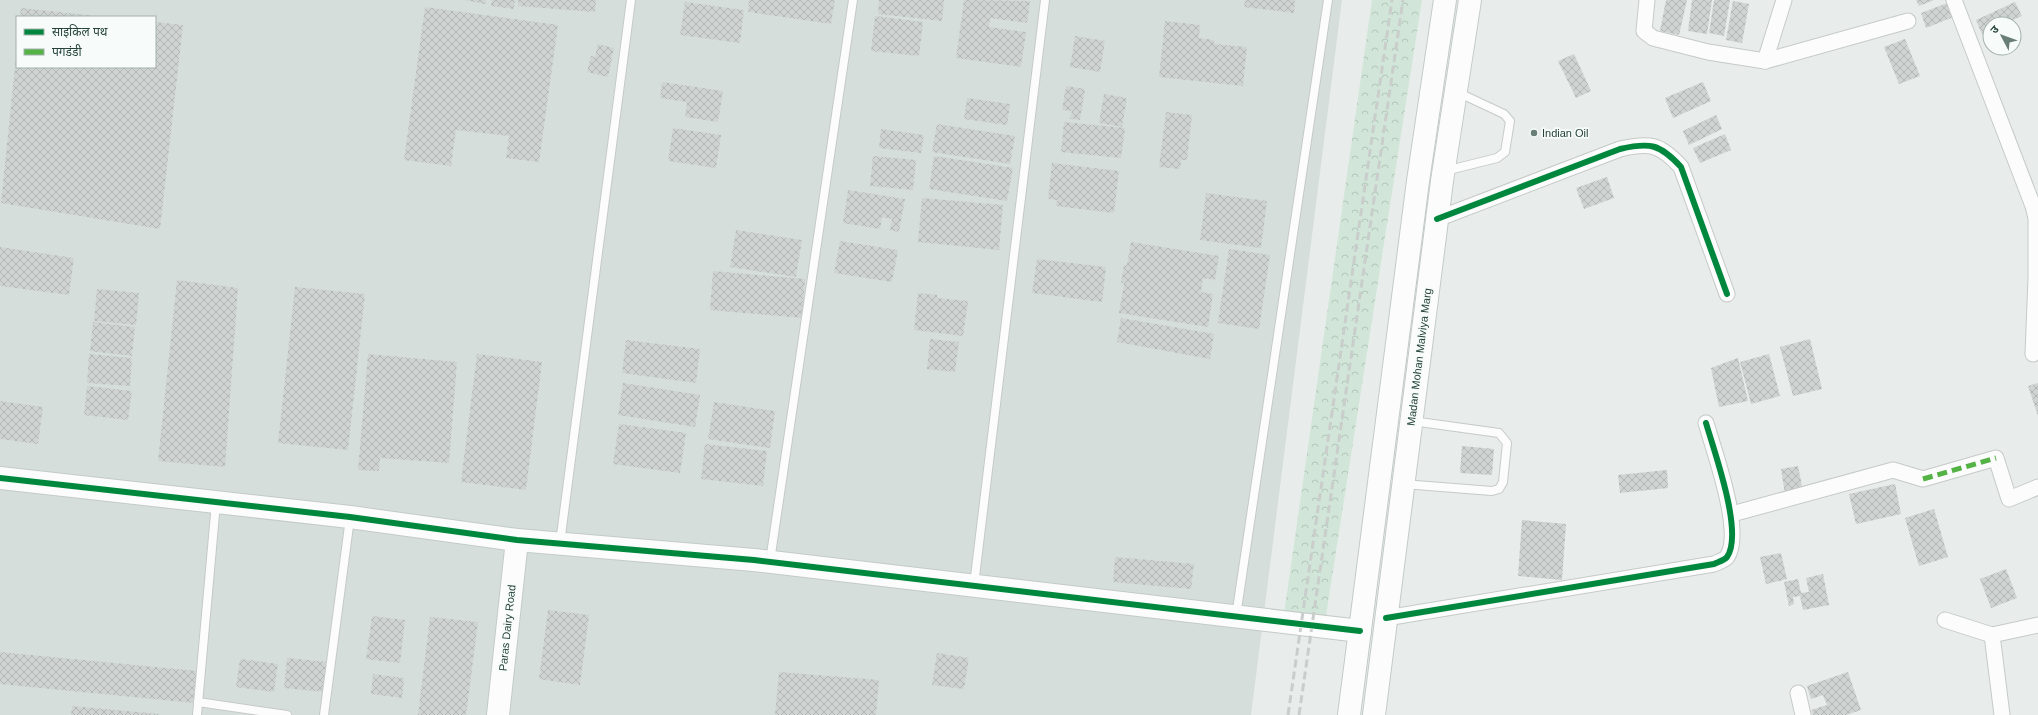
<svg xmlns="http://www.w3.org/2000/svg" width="2038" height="715" font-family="Arial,'Noto Sans Devanagari',sans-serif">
	<defs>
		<pattern id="forest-crowns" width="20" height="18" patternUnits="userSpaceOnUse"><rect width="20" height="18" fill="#d1e6d8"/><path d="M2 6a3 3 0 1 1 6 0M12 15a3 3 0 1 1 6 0" fill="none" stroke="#b3c6ba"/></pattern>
		<pattern id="building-cross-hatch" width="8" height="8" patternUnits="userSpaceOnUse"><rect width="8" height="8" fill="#cfd4d2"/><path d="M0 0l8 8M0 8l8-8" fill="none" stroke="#b2b7b5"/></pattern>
	</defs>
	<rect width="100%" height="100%" fill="#e8edeb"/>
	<path fill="#d6dedb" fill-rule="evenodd" d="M0 0H1342L1251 715H0ZM17 17H155V67H17Z"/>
	<path fill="url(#forest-crowns)" d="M1372 0H1422L1325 622 1284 614Z"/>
	<g fill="url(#building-cross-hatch)">
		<path d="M464 0H486L485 4Z"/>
		<path d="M492 0H515L514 9 491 6Z"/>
		<path d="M518 0H596L595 12 518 6Z"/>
		<path d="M749 0H835L831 24 748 12Z"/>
		<path d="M879 0H944L942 21 878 14Z"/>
		<path d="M964 0 1030 1 1027 23 990 18 989 27 1026 32 1021 67 956 58Z"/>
		<path d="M1245 0H1295L1294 13 1244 7Z"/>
		<path d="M1666 0H1687L1679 35 1660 31Z"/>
		<path d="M1692 0H1712L1707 34 1688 31Z"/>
		<path d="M1714 0H1730L1724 36 1709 33Z"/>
		<path d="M1916 0H1934L1919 6Z"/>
		<path d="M1733 1 1749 4 1742 43 1726 40Z"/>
		<path d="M685 2 744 10 740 43 680 35Z"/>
		<path d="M1950 2 1956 16 1926 28 1921 13Z"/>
		<path d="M2015 2 2022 16 2004 24H1990V30L1982 34 1976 20Z"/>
		<path d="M425 7 558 25 539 162 506 158 509 136 456 130 451 166 404 160Z"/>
		<path d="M21 8 97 16V17H20Z"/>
		<path d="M875 16 923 22 919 56 871 51Z"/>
		<path d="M1165 21 1200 25 1199 38 1214 40V44L1247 47 1243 86 1159 77Z"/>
		<path d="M155 22 183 25 160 229 1 203 16 56 17 67H155Z"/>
		<path d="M1075 36 1105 41 1100 72 1070 67Z"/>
		<path d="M1905 39 1920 76 1899 84 1884 47Z"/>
		<path d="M598 44 614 48 608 77 587 72 591 56 595 57Z"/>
		<path d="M1574 54 1591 91 1576 98 1558 61Z"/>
		<path d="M662 82 723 91 718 122 685 117 687 102 660 98Z"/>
		<path d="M1703 82 1711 101 1673 118 1665 98Z"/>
		<path d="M1066 86 1085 89 1080 120 1070 119 1072 111 1062 110Z"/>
		<path d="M1104 94 1127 98 1122 127 1099 123Z"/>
		<path d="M967 98 1010 104 1007 125 964 119Z"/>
		<path d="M1166 112 1192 115 1187 160H1181L1180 169 1159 167Z"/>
		<path d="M1716 115 1722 129 1689 145 1683 131Z"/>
		<path d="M1064 122 1125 128 1121 158 1061 152Z"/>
		<path d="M937 124 1015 136 1010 164 932 152Z"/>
		<path d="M673 128 721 135 716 168 668 161Z"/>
		<path d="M881 129 924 135 921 153 879 148Z"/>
		<path d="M1725 134 1731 150 1700 163 1693 148Z"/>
		<path d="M873 156 916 160 913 190 870 186Z"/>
		<path d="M934 156 1013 168 1007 201 929 189Z"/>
		<path d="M1052 163 1119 171 1114 213 1056 206 1057 200 1048 199Z"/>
		<path d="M1607 177 1614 198 1584 209 1576 188Z"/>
		<path d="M848 190 905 199 899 232 890 230 892 219 882 217 880 229 843 223Z"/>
		<path d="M1206 193 1267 201 1261 248 1200 240Z"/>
		<path d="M922 198 1003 205 999 250 918 242Z"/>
		<path d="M736 230 802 240 796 277 730 267Z"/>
		<path d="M840 241 898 250 892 282 834 273Z"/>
		<path d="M1131 242 1219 256 1215 280 1203 278 1201 292 1213 294 1208 327 1119 313 1124 283H1121L1124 265H1127Z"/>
		<path d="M0 247 74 258 69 295 0 286Z"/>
		<path d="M1229 249 1270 255 1259 329 1218 323Z"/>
		<path d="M1037 259 1106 267 1102 302 1032 293Z"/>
		<path d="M713 271 805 279 802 318 710 310Z"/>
		<path d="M177 280 238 288 225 467 158 461Z"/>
		<path d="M295 287 365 294 348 450 278 443Z"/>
		<path d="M97 289 139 293 136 325 94 321Z"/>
		<path d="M918 293 937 295V298L968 301 963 336 914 330Z"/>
		<path d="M1121 318 1214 334 1210 359 1117 342Z"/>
		<path d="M93 322 135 327 132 356 90 351Z"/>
		<path d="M930 339 959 342 955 372 927 369Z"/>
		<path d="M1810 339 1822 389 1793 396 1780 347Z"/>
		<path d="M626 340 700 349 696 383 622 373Z"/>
		<path d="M89 354 132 358 130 386 87 383Z"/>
		<path d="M368 354 457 362 449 463 380 458 379 471 358 470Z"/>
		<path d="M477 354 542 362 526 490 461 482Z"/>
		<path d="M1769 354 1780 396 1751 404 1740 362Z"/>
		<path d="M1738 358 1748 401 1719 407 1711 368Z"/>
		<path d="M623 383 700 395 695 427 618 415Z"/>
		<path d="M2038 383V416L2028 386Z"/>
		<path d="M87 386 132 391 128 420 84 415Z"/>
		<path d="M0 401 43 407 38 444 0 439Z"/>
		<path d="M714 402 775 411 770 448 708 439Z"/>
		<path d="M619 424 686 433 680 473 613 464Z"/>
		<path d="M705 444 767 451 763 486 701 479Z"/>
		<path d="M1462 446 1494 449 1492 475 1460 473Z"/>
		<path d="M1798 466 1803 491 1785 494 1781 469Z"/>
		<path d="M1667 470 1668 488 1620 493 1618 475Z"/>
		<path d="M1895 484 1901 514 1856 524 1849 494Z"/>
		<path d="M1934 509 1948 557 1919 566 1905 518Z"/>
		<path d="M1522 520 1566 524 1562 580 1518 576Z"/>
		<path d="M1781 553 1787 579 1766 584 1760 557Z"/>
		<path d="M1115 557 1194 564 1191 589 1113 582Z"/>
		<path d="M2006 569 2017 598 1991 608 1980 579Z"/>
		<path d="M1823 574 1829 605 1803 610 1800 596 1793 597 1794 604 1789 606 1784 582 1798 579 1801 593 1809 592 1806 578Z"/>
		<path d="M548 610 589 615 580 685 539 679Z"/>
		<path d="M372 616 405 620 400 663 366 659Z"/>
		<path d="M430 617 478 622 466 715H418Z"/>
		<path d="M0 652 197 671 194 703 0 684Z"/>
		<path d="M937 653 969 658 964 689 932 685Z"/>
		<path d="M287 658 328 662 325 692 284 688Z"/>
		<path d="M240 659 278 664 274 692 236 687Z"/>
		<path d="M779 672 879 680 876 715H775Z"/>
		<path d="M1848 672 1861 710 1846 715H1813L1811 710 1827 705 1823 695 1811 699 1807 686Z"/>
		<path d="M373 674 404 678 402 698 371 694Z"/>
		<path d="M72 706 159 714V715H71Z"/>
	</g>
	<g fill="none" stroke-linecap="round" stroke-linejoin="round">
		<defs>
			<g id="lane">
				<path d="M1445 171 1497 158 1505 152 1510 121 1504 114 1457 92"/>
				<path d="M1403 484 1492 491 1499 489 1503 482 1507 443 1499 433 1412 421"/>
				<path d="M560 543 631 0"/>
				<path d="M770 561 853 0"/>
				<path d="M974 585 1045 0"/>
				<path d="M1236 616 1328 0"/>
				<path d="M198 702 287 715"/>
				<path d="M197 715 216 503"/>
				<path d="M324 715 350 518"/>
			</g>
			<g id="street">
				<path d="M1647 0 1644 31 1653 38 1708 52 1765 61 1908 21"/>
				<path d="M1954 0 2033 206 2036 218V279L2033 354"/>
				<path d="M1765 61 1784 0"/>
				<path d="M1437 219 1620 149C1650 142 1660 144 1681 167L1727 294"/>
				<path d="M1732 514 1893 470 1923 479 1996 458 2009 499 2038 487"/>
				<path d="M1386 618 1714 564C1718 562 1725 560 1727 557 1744 533 1714 451 1706 423"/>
				<path d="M1945 620 1992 635 2038 625"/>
				<path d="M1992 635 2002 715"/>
				<path d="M1798 693 1803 715"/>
			</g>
			<g id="secondary">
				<path d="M0 478 350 517 517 540 754 560 1360 631"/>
				<path d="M498 715 517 540"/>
				<path d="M1349 715 1418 181 1445 0"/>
				<path d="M1374 715 1442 181 1470 0"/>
			</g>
		</defs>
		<use href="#lane" stroke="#c5cac8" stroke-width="10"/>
		<use href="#street" stroke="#c5cac8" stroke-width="17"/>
		<use href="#secondary" stroke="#c3cbc8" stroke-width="24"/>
		<use href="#lane" stroke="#fcfcfc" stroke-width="8"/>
		<use href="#street" stroke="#fcfcfc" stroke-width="15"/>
		<use href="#secondary" stroke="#fcfcfc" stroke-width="22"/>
		<g stroke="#c9cdcc" stroke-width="3" stroke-dasharray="8 4" stroke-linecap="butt">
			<path d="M1288 715 1392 0"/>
			<path d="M1299 715 1403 0"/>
		</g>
		<path stroke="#55b346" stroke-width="5" stroke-dasharray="10 5" stroke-linecap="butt" d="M1923 479 1996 458"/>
		<defs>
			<g id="cycleway">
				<path d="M1437 219 1620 149C1650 142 1660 144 1681 167L1727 294"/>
				<path d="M0 478 350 517 517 540 754 560 1360 631"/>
				<path d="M1386 618 1714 564C1718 562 1725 560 1727 557 1744 533 1714 451 1706 423"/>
			</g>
		</defs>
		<use href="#cycleway" stroke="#f7fbf9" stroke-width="8"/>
		<use href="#cycleway" stroke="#00873e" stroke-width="6"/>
	</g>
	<circle fill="#697e78" stroke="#f7fbf9" stroke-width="1.5" cx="1534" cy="133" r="4"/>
	<g text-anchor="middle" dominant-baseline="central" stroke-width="3.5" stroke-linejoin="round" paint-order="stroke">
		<g font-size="11" fill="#24423a" stroke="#f7fbf9" text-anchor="start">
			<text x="1542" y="133">Indian Oil</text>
		</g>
		<g font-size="11" fill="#24423a" stroke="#f7fbf9">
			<text transform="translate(1419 357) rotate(-83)">Madan Mohan Malviya Marg</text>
			<text transform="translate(507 628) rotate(-84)">Paras Dairy Road</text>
		</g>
	</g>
	<rect x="16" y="16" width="140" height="52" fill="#f7fbf9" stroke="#a3b1ad"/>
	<rect x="24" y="29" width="20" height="6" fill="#00873e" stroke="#a3b1ad"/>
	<text x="52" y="36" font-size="12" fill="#24423a">साइकिल पथ</text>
	<rect x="24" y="49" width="20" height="6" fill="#55b346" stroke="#a3b1ad"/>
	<text x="52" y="56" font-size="12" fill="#24423a">पगडंडी</text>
	<g transform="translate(2002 36) rotate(311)"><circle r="19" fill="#f7fbf9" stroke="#a3b1ad"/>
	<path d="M0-3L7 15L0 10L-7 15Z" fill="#697e78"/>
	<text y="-6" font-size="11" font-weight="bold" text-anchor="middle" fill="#24423a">उ</text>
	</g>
</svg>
